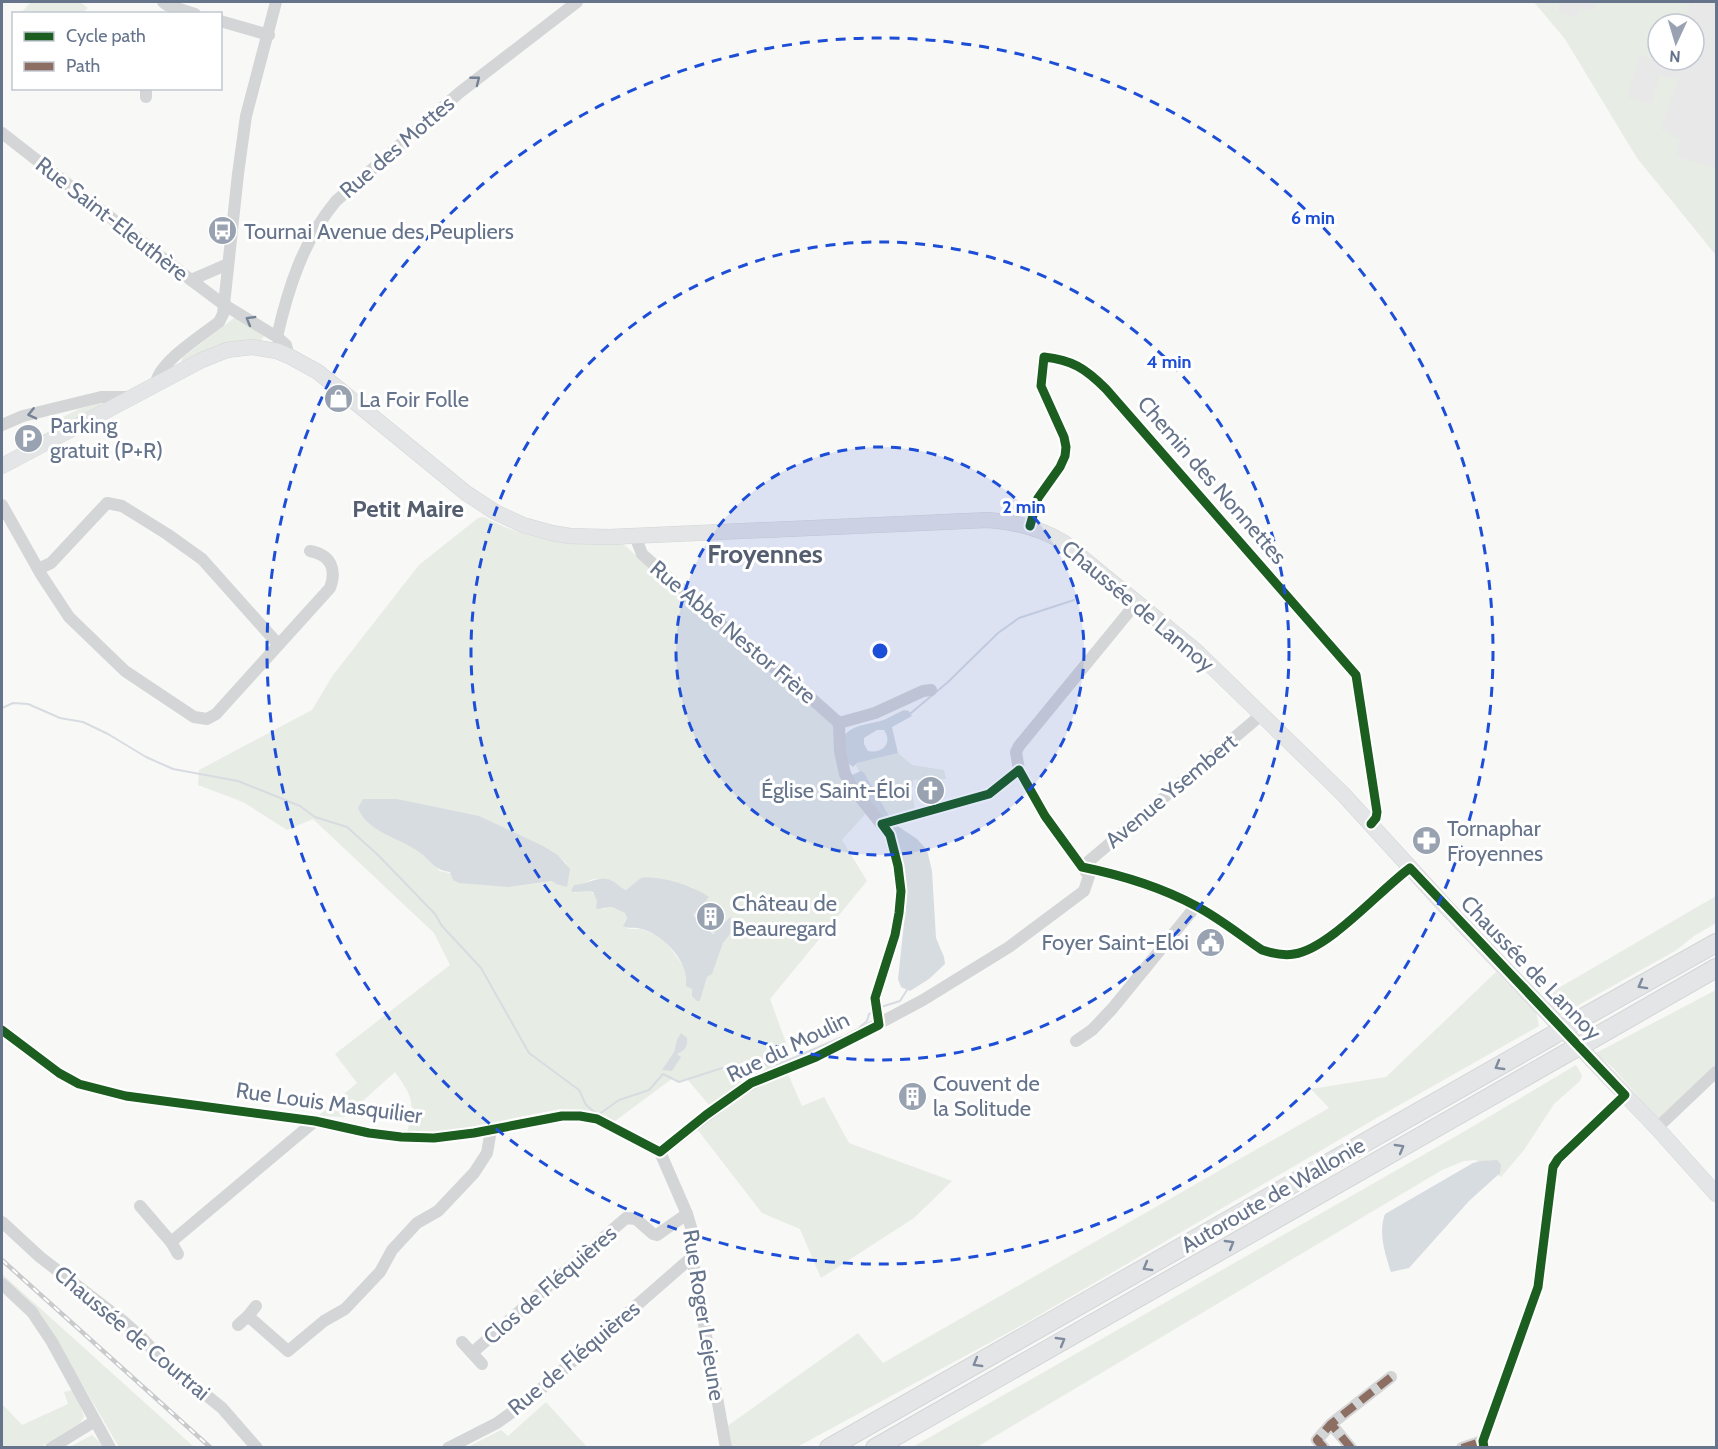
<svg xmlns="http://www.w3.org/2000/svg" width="1718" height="1449" font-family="Cabin,sans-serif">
	<rect width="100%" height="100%" fill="#f8f8f7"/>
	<path fill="#e8e8e9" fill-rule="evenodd" d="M1559 2H1716V255L1637 157 1557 11ZM1658 24H1694V60H1658Z"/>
	<g fill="#e7ece5" fill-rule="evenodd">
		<path d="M31 2H80L88 8 82 13H21Z"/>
		<path d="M1534 2H1559L1557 11 1578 18 1579 9 1593 11 1596 2H1684L1690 3 1684 24H1658V60H1674L1673 65 1664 68 1662 62 1639 55 1628 97 1652 104 1659 76 1679 79 1661 129 1675 137 1680 138 1676 156 1716 168V255L1637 158 1565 39Z"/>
		<path d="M234 318H239L264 336 260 342 181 362 183 357Z"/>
		<path d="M101 403 102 405 2 458 55 428 57 420 79 409Z"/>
		<path d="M484 517C530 542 570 544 622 543L748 654 836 725 843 769 869 810 842 840 867 881 770 999 793 1062 749 1082 710 1106 687 1079 679 1082 673 1078 615 1121 560 1109 439 1133H407C415 1101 413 1098 395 1072L345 1117 318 1116 357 1083 335 1054 450 965 434 933 313 819 287 830 243 802 198 785 199 770 312 710 333 675 419 565 478 518ZM397 799 545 847 558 855 567 864 553 881 509 887 440 871 418 851 385 800ZM593 879 612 880 621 889 626 890 630 887 679 885 691 887 708 897 692 915 714 934 730 917 737 924 723 943 712 973 707 977 700 1001 692 989 686 970 663 938 641 929H629L624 923 627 918 625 913 612 907 603 909C593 895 595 886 575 893L574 885 578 886Z"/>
		<path d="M898 753 912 765 944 770 946 779 913 780V786L910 790 913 797 915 811 890 819 856 766 857 763Z"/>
		<path d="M1716 896V923L1694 936 1675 951 1559 1016 1549 1007V996L1557 989Z"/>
		<path d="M1496 972 1536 1012 1539 1026 1373 1120 1024 1324 797 1447H730L726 1427 858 1333 883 1363 1329 1108 1311 1089 1386 1077Z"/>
		<path d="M1716 990V1065L1713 1071 1671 1113 1658 1118 1614 1069 1596 1053Z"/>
		<path d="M1576 1065 1582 1075 1580 1081 1554 1104 1524 1150 1501 1177 1475 1160 1464 1161 1442 1170 977 1447 911 1448 1465 1131Z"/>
		<path d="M788 1074 802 1106 824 1097 849 1143 952 1181 914 1218 821 1278 800 1229 762 1213 697 1129 747 1093Z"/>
		<path d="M2 1274 194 1447H119L41 1314 2 1279Z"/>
		<path d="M72 1390 79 1402 84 1417 80 1423 41 1447H2V1404L22 1425 68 1404 64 1392Z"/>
		<path d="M546 1402 587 1447H468L501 1430 508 1436Z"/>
		<path d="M92 1435 105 1447 68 1448Z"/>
	</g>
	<g fill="#d7dce1" fill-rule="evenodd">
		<path d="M904 710 909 711 912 716 892 727 898 753 857 763 853 767 847 762 844 736C854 723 871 725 886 719 892 716 897 713 904 710ZM877 730H884C893 743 883 754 868 751L864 744V738Z"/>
		<path d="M861 771 864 773 893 823 917 839 927 850 932 871 936 938 944 957 945 964 929 979 910 991 901 987 898 979 907 896 899 845 852 775Z"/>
		<path d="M363 799H397L479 816 545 847 558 855 570 869 567 887 556 884 552 881 509 887 459 883 453 880 450 872C434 870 431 861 419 852 399 837 368 833 358 808Z"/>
		<path d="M641 878C659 875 694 886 709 897L693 915 713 934 730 917 738 924 723 943 712 974 707 977 700 1001H697L692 996V989L686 986C690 963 664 935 642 929 635 927 630 929 623 926L627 918 625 913 612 907 596 909 597 901 593 892C584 889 578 894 571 891L574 885C586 885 600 874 613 881 618 884 620 888 626 890Z"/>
		<path d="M681 1033 687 1038C688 1047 685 1050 677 1054L681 1057 672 1071 662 1070 674 1052 677 1040Z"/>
		<path d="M1497 1160 1501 1165 1500 1173 1469 1201 1409 1268 1391 1272C1385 1253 1378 1233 1385 1214L1473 1163 1481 1161Z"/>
	</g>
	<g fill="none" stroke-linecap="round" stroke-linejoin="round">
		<g stroke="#d7dce1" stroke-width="2">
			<path d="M2 708 13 703 28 704 60 718 83 722 108 734 146 757 173 769 238 781 300 806 315 817 347 827 378 855 435 914 442 926 481 968 529 1053 579 1090 586 1105 598 1115 619 1100 649 1090 663 1074 679 1082 725 1067 731 1075 740 1079 762 1064 774 1065 784 1062 842 1037"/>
			<path d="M911 713 948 682 998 633 1019 618 1074 600"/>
			<path d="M881 1007 900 1001 907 990"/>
			<path d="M860 1027 867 1021 869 1014 874 1012"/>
		</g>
		<defs>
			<path id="major" d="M2 466 202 360 227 350 252 347 277 351 289 356 318 372 466 493 495 512 523 525 552 533 570 536 609 537 988 520C1016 522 1040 528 1063 542L1196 651 1343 794 1446 907 1657 1128 1716 1194"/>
			<g id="highway">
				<path d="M1577 1021 1716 943"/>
				<path d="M1594 1038 1716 968"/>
				<path d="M829 1448 1550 1037"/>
				<path d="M875 1448 1565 1054"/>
			</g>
		</defs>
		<use href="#major" stroke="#d4d5d6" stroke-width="16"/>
		<use href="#highway" stroke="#d4d5d6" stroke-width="20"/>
		<g stroke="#d4d5d6" stroke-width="12">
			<path d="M163 2 167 5 195 14"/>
			<path d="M220 21 269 35"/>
			<path d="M146 88V97"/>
			<path d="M2 133 191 280 223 304 277 337 286 345 289 356"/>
			<path d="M191 280 228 264"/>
			<path d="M277 337C288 288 304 239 336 201L459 93 577 2"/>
			<path d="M156 383C159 362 202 335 219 322L223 314 238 174 246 116 276 2"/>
			<path d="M2 425 23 416 101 397H131"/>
			<path d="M2 505 42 576 69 617 125 671 194 717 207 719 216 714 330 588C337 569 331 555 310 551"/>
			<path d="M1030 526 1038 498 1060 467 1065 456 1066 447 1064 437 1041 386 1044 357C1072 360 1085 368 1106 389L1356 675 1377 812 1376 818 1371 824"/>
			<path d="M635 536 642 554 718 622 803 691 839 723 840 751 845 774 855 791 890 835 898 866 901 891 899 913 895 935 875 998 879 1025"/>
			<path d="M38 569 51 563 107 503 122 506 167 534 202 559 278 644"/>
			<path d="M839 723 875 713 923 691 931 690"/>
			<path d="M882 824 989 794 1019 770"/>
			<path d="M1082 867C1121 875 1161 887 1196 906 1219 918 1240 935 1262 950 1271 953 1283 956 1294 954 1329 949 1380 890 1410 868"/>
			<path d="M1082 867 1261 715"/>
			<path d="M2 1030 59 1073 79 1084 126 1096 315 1121 369 1133 401 1137 434 1138 474 1133 562 1116H580L597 1119 660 1152"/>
			<path d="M1076 1041 1092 1030 1112 1009 1196 906"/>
			<path d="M1657 1128 1716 1072"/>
			<path d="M660 1152 739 1091 769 1075 816 1057 923 1000 1009 947 1084 891 1089 876 1045 816 1019 770 1016 752 1019 746 1137 602"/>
			<path d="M660 1152 687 1214 693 1234 692 1257 726 1448"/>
			<path d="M140 1206 171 1242 178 1254"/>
			<path d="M2 1222 40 1257 123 1321 144 1340 172 1371 187 1384 206 1395 222 1408 257 1448"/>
			<path d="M171 1242 315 1121"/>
			<path d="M2 1284 32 1312 52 1342 110 1448"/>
			<path d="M248 1316 256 1306"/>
			<path d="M238 1325 248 1316 288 1351 324 1321 345 1309 380 1272 392 1250 417 1223 438 1211 474 1173 487 1153 491 1130"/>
			<path d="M462 1342 472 1353"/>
			<path d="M482 1364 472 1353 626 1218 636 1219 653 1234 657 1235 687 1214"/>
			<path d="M51 1448 95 1421"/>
			<path d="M448 1448 497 1423 526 1402 692 1257"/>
			<path d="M1324 1448 1317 1440 1331 1424"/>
			<path d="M1351 1448 1331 1424 1391 1377"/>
			<path d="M1462 1448 1483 1441"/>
			<path d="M1484 1448 1483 1441 1538 1287 1553 1167 1558 1159 1625 1095"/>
		</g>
		<use href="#major" stroke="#e4e5e6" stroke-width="15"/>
		<use href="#highway" stroke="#e4e5e6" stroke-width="18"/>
		<defs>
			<path id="rail" d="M2 1260 211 1448"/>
		</defs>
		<use href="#rail" stroke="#c9cacc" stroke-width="4.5"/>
		<use href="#rail" stroke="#fff" stroke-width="2" stroke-dasharray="7" stroke-linecap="butt"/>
		<defs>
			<g id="highway-bridge">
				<path d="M1550 1037 1577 1021"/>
				<path d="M1565 1054 1594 1038"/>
			</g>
		</defs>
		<use href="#highway-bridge" stroke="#d4d5d6" stroke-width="20" stroke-linecap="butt"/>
		<use href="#highway-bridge" stroke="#e4e5e6" stroke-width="18"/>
		<g stroke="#8d6e63" stroke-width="8" stroke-dasharray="15 8" stroke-linecap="butt">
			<path d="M1324 1448 1317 1440 1331 1424"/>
			<path d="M1351 1448 1331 1424 1391 1377"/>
			<path d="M1462 1448 1483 1441"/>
		</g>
		<defs>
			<g id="cycleway">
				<path d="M1030 526 1038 498 1060 467 1065 456 1066 447 1064 437 1041 386 1044 357C1072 360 1085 368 1106 389L1356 675 1377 812 1376 818 1371 824"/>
				<path d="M2 1030 59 1073 79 1084 126 1096 315 1121 369 1133 401 1137 434 1138 474 1133 562 1116H580L597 1119 660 1152 706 1115 751 1083 816 1057 879 1025 875 998 895 935 899 913 901 891 898 866 890 835 882 824 989 794 1019 770 1045 816 1082 867C1121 875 1161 887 1196 906 1219 918 1240 935 1262 950 1271 953 1283 956 1294 954 1329 949 1380 890 1410 868L1625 1095 1558 1159 1553 1167 1538 1287 1483 1441 1484 1448"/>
			</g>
		</defs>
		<use href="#cycleway" stroke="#fff" stroke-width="13"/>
		<use href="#cycleway" stroke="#1b5e20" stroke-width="9"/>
	</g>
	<defs><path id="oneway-chevron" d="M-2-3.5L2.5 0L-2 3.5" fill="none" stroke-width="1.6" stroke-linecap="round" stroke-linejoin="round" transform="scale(1.5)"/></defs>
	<g stroke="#768296">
		<use href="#oneway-chevron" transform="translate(476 80) rotate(-38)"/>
		<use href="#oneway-chevron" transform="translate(250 320) rotate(-150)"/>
		<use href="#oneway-chevron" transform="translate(32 414) rotate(167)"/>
	</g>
	<g stroke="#7e8a9d">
		<use href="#oneway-chevron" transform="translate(1642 985) rotate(151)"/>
		<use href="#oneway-chevron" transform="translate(1499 1066) rotate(150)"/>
		<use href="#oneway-chevron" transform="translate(1400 1148) rotate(-30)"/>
		<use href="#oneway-chevron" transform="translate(1230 1244) rotate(-30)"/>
		<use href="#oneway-chevron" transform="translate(1147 1267) rotate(150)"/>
		<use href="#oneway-chevron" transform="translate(1061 1341) rotate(-30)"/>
		<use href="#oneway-chevron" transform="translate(977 1363) rotate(150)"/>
	</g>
	<circle cx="880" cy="651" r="204" fill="#1d4ed8" fill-opacity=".12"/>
	<g fill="none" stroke="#1d4ed8" stroke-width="3" stroke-dasharray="10 8">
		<circle cx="880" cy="651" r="204"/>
		<circle cx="880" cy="651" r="409"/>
		<circle cx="880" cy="651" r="613"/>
	</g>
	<defs>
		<symbol id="bus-disc" viewBox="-11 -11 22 22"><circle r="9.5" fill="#98a2b1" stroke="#fff"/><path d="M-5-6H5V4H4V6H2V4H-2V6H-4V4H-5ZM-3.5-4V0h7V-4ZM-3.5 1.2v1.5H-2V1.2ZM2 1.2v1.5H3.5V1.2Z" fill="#fff"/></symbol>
		<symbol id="shop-disc" viewBox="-11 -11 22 22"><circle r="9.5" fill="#98a2b1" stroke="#fff"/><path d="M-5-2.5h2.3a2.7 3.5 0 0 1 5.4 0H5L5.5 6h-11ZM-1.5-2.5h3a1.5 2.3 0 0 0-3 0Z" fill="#fff"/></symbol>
		<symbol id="parking-disc" viewBox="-11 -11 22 22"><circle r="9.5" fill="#98a2b1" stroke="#fff"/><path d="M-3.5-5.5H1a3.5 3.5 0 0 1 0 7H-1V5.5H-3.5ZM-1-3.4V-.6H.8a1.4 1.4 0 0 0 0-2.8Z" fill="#fff"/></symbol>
		<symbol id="church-disc" viewBox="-11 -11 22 22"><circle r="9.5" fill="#98a2b1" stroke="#fff"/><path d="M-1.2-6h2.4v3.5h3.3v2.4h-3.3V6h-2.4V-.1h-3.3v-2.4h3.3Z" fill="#fff"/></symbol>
		<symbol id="pharmacy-disc" viewBox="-11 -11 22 22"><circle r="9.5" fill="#98a2b1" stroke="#fff"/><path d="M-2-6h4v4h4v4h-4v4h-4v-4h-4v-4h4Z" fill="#fff"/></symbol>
		<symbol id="building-disc" viewBox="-11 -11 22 22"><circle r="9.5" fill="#98a2b1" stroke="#fff"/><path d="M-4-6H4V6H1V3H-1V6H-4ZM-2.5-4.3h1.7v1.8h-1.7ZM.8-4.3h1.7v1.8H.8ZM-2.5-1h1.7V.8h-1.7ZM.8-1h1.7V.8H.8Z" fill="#fff"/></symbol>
		<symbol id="civic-disc" viewBox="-11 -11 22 22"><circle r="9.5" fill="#98a2b1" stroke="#fff"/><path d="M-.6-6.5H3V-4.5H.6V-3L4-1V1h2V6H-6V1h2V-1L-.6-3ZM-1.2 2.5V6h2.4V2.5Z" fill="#fff"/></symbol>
	</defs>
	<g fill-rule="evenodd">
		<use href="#bus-disc" x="206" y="214" width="33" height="33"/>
		<use href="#shop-disc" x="322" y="382" width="33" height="33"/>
		<use href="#parking-disc" x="12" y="422" width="33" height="33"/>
		<use href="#church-disc" x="914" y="774" width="33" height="33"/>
		<use href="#pharmacy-disc" x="1410" y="824" width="33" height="33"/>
		<use href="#building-disc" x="694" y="900" width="33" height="33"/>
		<use href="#civic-disc" x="1194" y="926" width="33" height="33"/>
		<use href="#building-disc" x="896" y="1080" width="33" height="33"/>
	</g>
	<g text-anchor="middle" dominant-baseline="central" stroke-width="6" stroke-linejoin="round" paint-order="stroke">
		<g font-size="22" fill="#65738b" stroke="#fff">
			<text transform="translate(397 147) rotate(-41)">Rue des Mottes</text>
			<text transform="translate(112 219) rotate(38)">Rue Saint-Eleuthère</text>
			<text transform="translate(1212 480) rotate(49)">Chemin des Nonnettes</text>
			<text transform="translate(1138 606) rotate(40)">Chaussée de Lannoy</text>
			<text transform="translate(733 632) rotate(40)">Rue Abbé Nestor Frère</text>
			<text transform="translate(1171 791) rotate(-40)">Avenue Ysembert</text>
			<text transform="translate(1531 968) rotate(46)">Chaussée de Lannoy</text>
			<text transform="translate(788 1047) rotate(-26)">Rue du Moulin</text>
			<text transform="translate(329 1103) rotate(8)">Rue Louis Masquilier</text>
			<text transform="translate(1273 1195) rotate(-30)">Autoroute de Wallonie</text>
			<text transform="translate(550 1285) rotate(-41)">Clos de Fléquières</text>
			<text transform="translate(704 1315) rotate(81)">Rue Roger Lejeune</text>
			<text transform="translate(132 1333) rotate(40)">Chaussée de Courtrai</text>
			<text transform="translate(574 1358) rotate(-40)">Rue de Fléquières</text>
		</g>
		<g font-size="22" fill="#65738b" stroke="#fff" text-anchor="start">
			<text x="244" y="231">Tournai Avenue des Peupliers</text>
			<text x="359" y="399">La Foir Folle</text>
			<text x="50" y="425">Parking<tspan x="50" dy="25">gratuit (P+R)</tspan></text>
			<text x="910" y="790" text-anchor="end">Église Saint-Éloi</text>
			<text x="1447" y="828">Tornaphar<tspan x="1447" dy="25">Froyennes</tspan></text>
			<text x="732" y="903">Château de<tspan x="732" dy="25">Beauregard</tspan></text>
			<text x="1189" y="942" text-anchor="end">Foyer Saint-Eloi</text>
			<text x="933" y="1083">Couvent de<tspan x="933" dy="25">la Solitude</tspan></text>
		</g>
		<g font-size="24" font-weight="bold" fill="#545e6f" stroke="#fff">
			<text x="408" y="508">Petit Maire</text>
		</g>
		<g font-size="26" font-weight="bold" fill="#545e6f" stroke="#fff">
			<text x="765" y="554">Froyennes</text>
		</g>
	</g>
	<circle cx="880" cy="651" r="9" fill="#1d4ed8" stroke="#fff" stroke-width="3"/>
	<g font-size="18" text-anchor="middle" font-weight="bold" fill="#1d4ed8" stroke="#fff" stroke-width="6" stroke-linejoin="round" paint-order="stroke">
		<text x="1313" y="224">6 min</text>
		<text x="1169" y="368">4 min</text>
		<text x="1024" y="513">2 min</text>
	</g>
	<rect width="1718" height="1449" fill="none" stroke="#65738b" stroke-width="6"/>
	<rect x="12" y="12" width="210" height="78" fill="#ffffff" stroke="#c1c7d1" stroke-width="1.5"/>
	<rect x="24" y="32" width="30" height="9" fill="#1b5e20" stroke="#c1c7d1" stroke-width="1.5"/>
	<text x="66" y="42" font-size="18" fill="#65738b">Cycle path</text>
	<rect x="24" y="62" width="30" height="9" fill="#8d6e63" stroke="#c1c7d1" stroke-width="1.5"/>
	<text x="66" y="72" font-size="18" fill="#65738b">Path</text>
	<g transform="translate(1676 42) rotate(184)"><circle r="28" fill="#ffffff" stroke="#c1c7d1" stroke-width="1.5"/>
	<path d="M0-4.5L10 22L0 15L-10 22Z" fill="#98a2b1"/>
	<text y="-9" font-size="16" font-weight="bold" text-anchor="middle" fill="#65738b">N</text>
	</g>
</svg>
